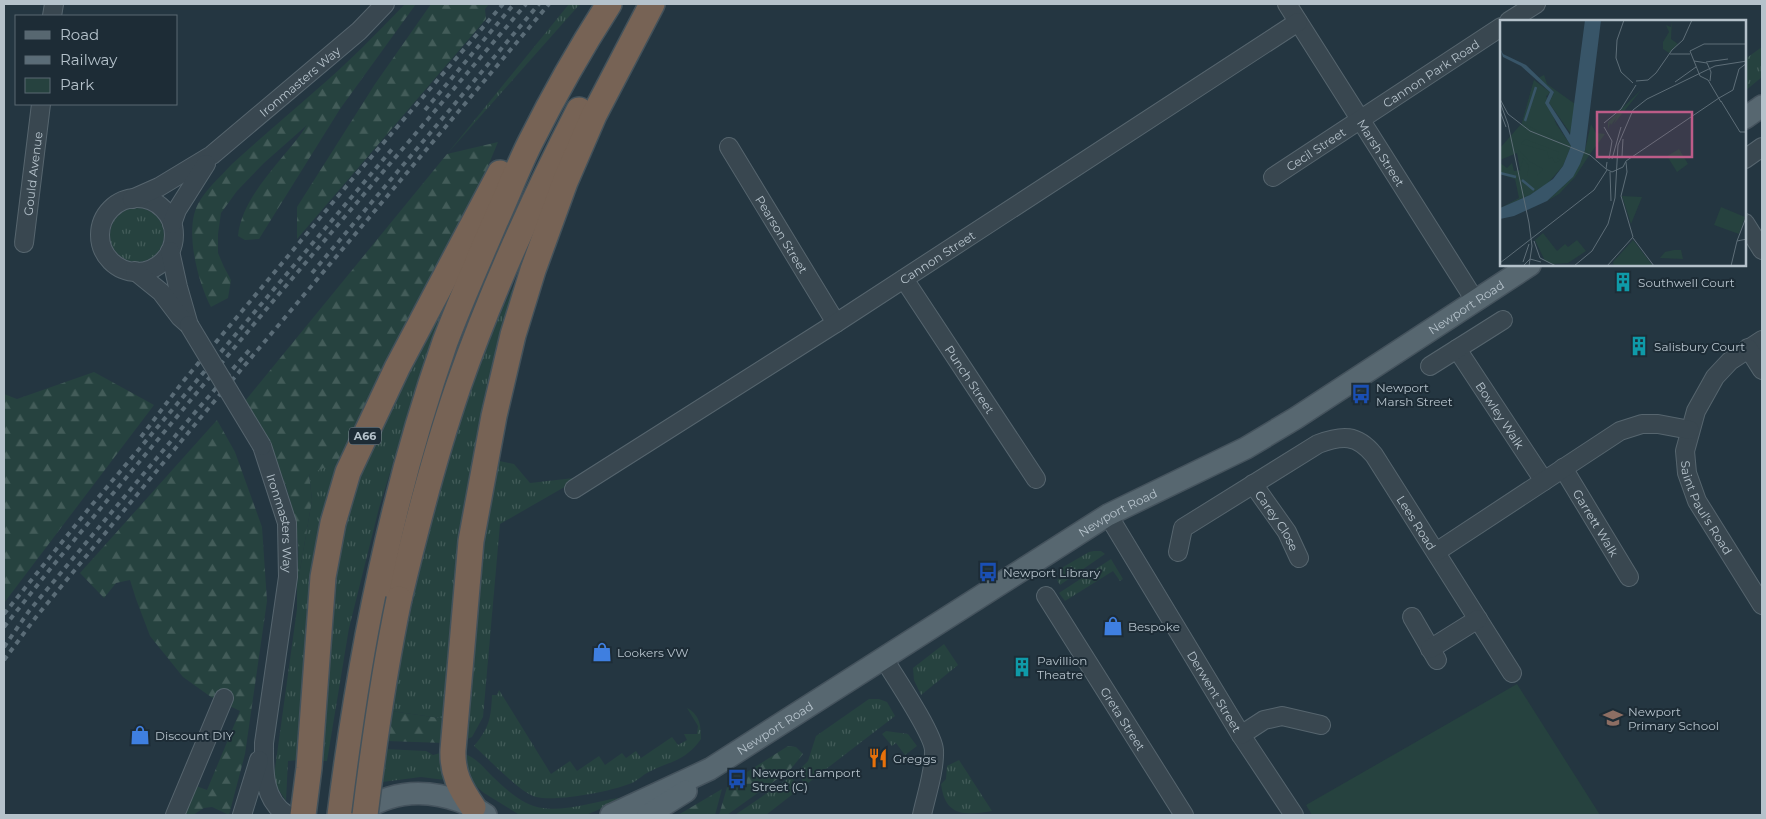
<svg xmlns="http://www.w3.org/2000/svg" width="1766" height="819" font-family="Montserrat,sans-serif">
	<defs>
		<pattern id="grass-tufts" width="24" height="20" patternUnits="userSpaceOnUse" patternTransform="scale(1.25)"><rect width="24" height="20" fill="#26423f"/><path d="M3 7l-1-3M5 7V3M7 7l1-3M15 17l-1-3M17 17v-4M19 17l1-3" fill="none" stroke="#435c59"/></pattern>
		<pattern id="forest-firs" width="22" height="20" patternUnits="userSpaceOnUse" patternTransform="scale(1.25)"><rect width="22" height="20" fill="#26423f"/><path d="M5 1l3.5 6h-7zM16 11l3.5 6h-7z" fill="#435c59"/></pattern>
	</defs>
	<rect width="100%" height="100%" fill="#243641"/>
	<g fill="url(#grass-tufts)">
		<path d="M569 4H580L447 154Z"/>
		<path d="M1762 47V77L1745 91V59Z"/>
		<circle cx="137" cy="235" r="27"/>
		<path d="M470 240 418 383 379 508 349 628 327 761H319L324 651 342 511Z"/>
		<path d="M531 248 446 719 391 711C412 595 439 477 479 366 494 325 513 287 531 248Z"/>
		<path d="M495 460 514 464 530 483 574 478 575 481 500 524 483 717 472 737 463 741 480 562Z"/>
		<path d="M339 462C329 495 318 528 313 562 303 627 303 694 299 760L288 761 286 801 277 787 274 776 297 609V587L312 500 309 473Z"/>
		<path d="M1094 551H1101L1105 554 1060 585 1057 580 1061 577 1058 570 1089 552Z"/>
		<path d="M1111 559 1123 579 1120 581 1113 571 1065 601 1059 593Z"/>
		<path d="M944 644 958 665 921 695 914 680 913 668Z"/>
		<path d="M499 690 551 774 570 761 577 771 599 756 605 765 622 753 626 758 636 751 641 758 672 737 678 745 687 740 684 734H697L698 726 687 708C700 715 701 726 701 739 685 762 669 761 647 773 643 775 639 779 634 782 615 791 557 802 536 797 519 792 489 759 474 746 489 728 491 719 492 695H497Z"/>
		<path d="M869 699H879L887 702 895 716 808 783 803 782 798 771 808 761 816 736Z"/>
		<path d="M886 731 908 734 917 746 905 755 896 743 892 746 882 734Z"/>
		<path d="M384 749 426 751 433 755 444 752 445 780 421 777 382 782Z"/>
		<path d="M463 754C475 756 484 768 493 777 506 789 520 803 537 807 561 813 594 802 618 798L619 801 586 815H524L518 814 484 793 471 782Z"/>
		<path d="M959 760 992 811C964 816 945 816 941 784L946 779 947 766Z"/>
		<path d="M789 778 793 779 798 790 766 815H735Z"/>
	</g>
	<g fill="url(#forest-firs)">
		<path d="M405 4H416L340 109 259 239 245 240 238 236C242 194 286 158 307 125L264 163 237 191 221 213 218 234V253L224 267 231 280 228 298 211 307C198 283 184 230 198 204 206 189 220 177 232 164 259 139 287 116 315 91 347 64 376 34 405 4Z"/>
		<path d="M431 4H489L485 9 486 19 297 239V207L375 84Z"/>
		<path d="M498 142 484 176 405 331 356 422 339 462 309 474 312 500 297 587C297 573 299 559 298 545 294 490 271 447 245 401L447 154Z"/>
		<path d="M94 372 154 405 4 603V394L17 399Z"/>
		<path d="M217 420 235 452 262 527 267 601 245 754 229 815 212 807 204 808 193 815H183L196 786 207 790 240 711 211 697 183 677 150 636 136 599 130 580 116 583 104 598 80 573Z"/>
		<path d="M391 711 446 719 444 743 386 741Z"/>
		<path d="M788 746 796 747 803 754 790 770 727 815H719L728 784Z"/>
		<path d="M722 789 715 815H678Z"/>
	</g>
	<path fill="#26423f" d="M1517 684 1600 815H1312L1306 805Z"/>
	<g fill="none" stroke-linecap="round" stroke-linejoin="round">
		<defs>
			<g id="minor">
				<path id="s1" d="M1287 4 1476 302"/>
				<path d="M52 16 54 4"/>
				<path d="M1509 21 1536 4"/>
				<path id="s2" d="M729 147 836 323"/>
				<path d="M1745 159 1762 147"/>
				<path id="s3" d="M1273 177 1501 27"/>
				<circle cx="137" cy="235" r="37"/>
				<path id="s4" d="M132 199 159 187 212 155 359 31 385 4"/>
				<path d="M1745 223 1762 250"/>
				<path d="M172 224 177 210 206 164"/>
				<path id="s5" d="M24 243 41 104"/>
				<path d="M170 251 178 287 188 322"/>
				<path d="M135 271 161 292 180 317 189 325"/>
				<path id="s6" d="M904 279 1036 479"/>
				<path id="s7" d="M1762 340 1730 361 1715 377 1696 411 1685 451 1687 473 1697 501 1762 605"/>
				<path d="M1748 348 1762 370"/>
				<path id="s8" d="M1457 349 1544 481"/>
				<path d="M1430 366 1503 320"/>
				<path id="s9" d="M262 446 287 523 288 577 264 743C264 769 262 799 287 815"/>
				<path id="s10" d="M1563 468 1629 577"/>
				<path id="s11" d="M1253 484 1287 532 1299 558"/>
				<path id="s12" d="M574 489 836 323 1298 22"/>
				<path id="s13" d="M1108 515 1241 735 1294 815"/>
				<path id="s14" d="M1178 552 1183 528 1318 444C1342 435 1357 434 1374 455L1512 673"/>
				<path d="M1436 552 1620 431 1642 424H1658L1690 430"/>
				<path id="s15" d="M1046 596 1184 815"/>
				<path d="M1412 617 1437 660"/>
				<path d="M1430 649 1478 619"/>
				<path d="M884 659C895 677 933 733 934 750 935 770 926 796 922 815"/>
				<path d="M1241 735 1264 720 1282 716 1321 725"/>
				<path d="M175 815 224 698"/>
				<path d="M242 815 259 760"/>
			</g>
			<g id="major">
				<path d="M1745 118 1762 106"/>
				<path d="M353 814C365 808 376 802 389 798 421 788 460 796 486 815"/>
				<path id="s16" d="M611 815 710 769 1108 515 1246 448 1296 418 1530 265"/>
				<path d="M648 815 686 791"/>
			</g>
			<g id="highway">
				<path d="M399 599C416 527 434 457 458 387 491 292 533 200 579 110"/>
				<path d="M473 807C460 788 452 773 453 750L471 541 494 416 513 335 533 270 565 182 594 115 652 4"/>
				<path d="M303 815 309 768 323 577 333 523 348 472 397 368 500 173"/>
				<path d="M340 815C360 654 391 496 445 342 460 302 478 262 495 222 507 196 517 169 530 143 554 95 580 49 609 4"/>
			</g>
		</defs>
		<use href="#minor" stroke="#56656e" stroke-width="20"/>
		<use href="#major" stroke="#45535d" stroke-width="24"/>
		<use href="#highway" stroke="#43525b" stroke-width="28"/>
		<use href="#minor" stroke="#394750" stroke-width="18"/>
		<use href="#major" stroke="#576770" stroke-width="21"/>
		<use href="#highway" stroke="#776355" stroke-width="25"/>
		<g stroke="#5a6c77" stroke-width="4" stroke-dasharray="5 5" stroke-linecap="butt">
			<path d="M425 110 514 4"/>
			<path d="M312 273 539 4"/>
			<path d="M141 437 181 384 355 176 503 4"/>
			<path d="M4 614 91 506 393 148"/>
			<path d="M4 627 51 568 279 294 526 4"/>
			<path d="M4 647 29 611 197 410 252 347"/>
			<path d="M4 660 36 617 202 416 549 4"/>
		</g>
		<defs>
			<path id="minor-bridge" d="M189 325 262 446"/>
			<path id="highway-bridge" d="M365 815C374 742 384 671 399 599"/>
		</defs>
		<use href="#minor-bridge" stroke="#56656e" stroke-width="20" stroke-linecap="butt"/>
		<use href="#highway-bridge" stroke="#43525b" stroke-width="28" stroke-linecap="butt"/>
		<use href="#minor-bridge" stroke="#394750" stroke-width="18"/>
		<use href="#highway-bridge" stroke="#776355" stroke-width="25"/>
	</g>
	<defs>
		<symbol id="building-bare" viewBox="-9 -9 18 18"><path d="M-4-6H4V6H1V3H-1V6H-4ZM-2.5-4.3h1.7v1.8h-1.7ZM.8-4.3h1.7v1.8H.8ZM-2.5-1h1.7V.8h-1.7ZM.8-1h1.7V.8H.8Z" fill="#0f9aa8" stroke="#1d2c36" stroke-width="2.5" paint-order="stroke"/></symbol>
		<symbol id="bus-bare" viewBox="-9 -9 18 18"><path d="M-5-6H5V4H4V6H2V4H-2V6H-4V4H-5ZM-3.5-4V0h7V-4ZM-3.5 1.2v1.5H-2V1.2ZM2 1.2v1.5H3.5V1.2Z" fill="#1a4fb4" stroke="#1d2c36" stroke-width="2.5" paint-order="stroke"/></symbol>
		<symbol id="shop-bare" viewBox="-9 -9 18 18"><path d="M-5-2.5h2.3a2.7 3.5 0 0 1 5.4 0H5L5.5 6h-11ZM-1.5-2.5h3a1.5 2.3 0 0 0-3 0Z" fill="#3f7fe0" stroke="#1d2c36" stroke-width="2.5" paint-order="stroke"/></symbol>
		<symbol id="school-bare" viewBox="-9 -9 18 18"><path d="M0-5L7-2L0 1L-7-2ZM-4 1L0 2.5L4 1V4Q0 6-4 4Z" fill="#8d6e63" stroke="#1d2c36" stroke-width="2.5" paint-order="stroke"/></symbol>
		<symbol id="restaurant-bare" viewBox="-9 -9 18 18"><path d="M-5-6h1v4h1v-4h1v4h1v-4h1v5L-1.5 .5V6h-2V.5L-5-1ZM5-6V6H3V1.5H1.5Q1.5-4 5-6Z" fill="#e8710a" stroke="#1d2c36" stroke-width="2.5" paint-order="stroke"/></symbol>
	</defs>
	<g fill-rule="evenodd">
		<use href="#building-bare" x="1609" y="268" width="28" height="28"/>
		<use href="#building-bare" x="1625" y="332" width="28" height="28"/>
		<use href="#bus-bare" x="1347" y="380" width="28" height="28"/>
		<use href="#bus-bare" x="974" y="558" width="28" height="28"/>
		<use href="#shop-bare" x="1099" y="612" width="28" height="28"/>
		<use href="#shop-bare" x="588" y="638" width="28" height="28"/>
		<use href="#building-bare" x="1008" y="653" width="28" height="28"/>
		<use href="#school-bare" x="1599" y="704" width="28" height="28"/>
		<use href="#shop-bare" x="126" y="721" width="28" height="28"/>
		<use href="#restaurant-bare" x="864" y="744" width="28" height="28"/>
		<use href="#bus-bare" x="723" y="765" width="28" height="28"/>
	</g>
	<g text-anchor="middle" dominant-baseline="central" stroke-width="4" stroke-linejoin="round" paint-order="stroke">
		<rect fill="#1d2c36" stroke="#87959e" stroke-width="1" x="349" y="427.5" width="32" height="17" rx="4"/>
		<g font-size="11" font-weight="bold" fill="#b5c2cb">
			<text x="365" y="436">A66</text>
		</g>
		<g font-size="12" fill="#b5c2cb" stroke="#1d2c36">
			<text stroke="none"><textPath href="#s3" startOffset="189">Cannon Park Road</textPath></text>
			<text stroke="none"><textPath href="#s4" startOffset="206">Ironmasters Way</textPath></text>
			<text stroke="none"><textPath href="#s3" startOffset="51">Cecil Street</textPath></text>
			<text stroke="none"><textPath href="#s1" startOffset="176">Marsh Street</textPath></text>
			<text stroke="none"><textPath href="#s5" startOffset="70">Gould Avenue</textPath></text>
			<text stroke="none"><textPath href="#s2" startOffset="102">Pearson Street</textPath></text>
			<text stroke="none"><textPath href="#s12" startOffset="431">Cannon Street</textPath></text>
			<text stroke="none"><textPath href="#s16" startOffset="996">Newport Road</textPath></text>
			<text stroke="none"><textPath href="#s6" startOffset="120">Punch Street</textPath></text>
			<text stroke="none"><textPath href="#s8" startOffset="79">Bowley Walk</textPath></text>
			<text stroke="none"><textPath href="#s7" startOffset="202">Saint Paul's Road</textPath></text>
			<text stroke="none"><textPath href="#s16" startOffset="591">Newport Road</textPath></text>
			<text stroke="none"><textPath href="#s11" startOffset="44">Carey Close</textPath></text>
			<text stroke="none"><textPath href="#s14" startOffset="326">Lees Road</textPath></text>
			<text stroke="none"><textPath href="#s10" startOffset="64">Garrett Walk</textPath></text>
			<text stroke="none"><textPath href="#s9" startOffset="80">Ironmasters Way</textPath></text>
			<text stroke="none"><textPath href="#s13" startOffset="206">Derwent Street</textPath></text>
			<text stroke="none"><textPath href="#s15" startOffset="145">Greta Street</textPath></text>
			<text stroke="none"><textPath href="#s16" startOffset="186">Newport Road</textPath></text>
		</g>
		<g font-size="12" fill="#b5c2cb" stroke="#1d2c36" text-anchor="start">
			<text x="1638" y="282">Southwell Court</text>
			<text x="1654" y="346">Salisbury Court</text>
			<text x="1376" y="387">Newport<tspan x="1376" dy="14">Marsh Street</tspan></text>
			<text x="1003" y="572">Newport Library</text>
			<text x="1128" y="626">Bespoke</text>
			<text x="617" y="652">Lookers VW</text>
			<text x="1037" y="660">Pavillion<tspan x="1037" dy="14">Theatre</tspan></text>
			<text x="1628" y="711">Newport<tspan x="1628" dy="14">Primary School</tspan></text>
			<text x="155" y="735">Discount DIY</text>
			<text x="893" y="758">Greggs</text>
			<text x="752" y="772">Newport Lamport<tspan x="752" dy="14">Street (C)</tspan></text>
		</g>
	</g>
	<g transform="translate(1500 20)">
		<rect width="246" height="246" fill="#243641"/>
		<path d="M172 0 171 19 178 24 169 33 163 29V22L169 12 166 5 171 7ZM44 55 47 64 75 84 71 114 49 83 54 72 38 58ZM34 60 49 74 46 76 56 104 71 126 63 146 47 164 30 175 0 188 19 178 15 159 0 154V143L7 148 12 143 14 151 20 150 17 133 0 140V128L22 103ZM85 130 90 134 75 157 59 174 47 181 73 157ZM174 230H181L183 239 160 238 165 232Z" fill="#26423f"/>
		<path d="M142 69 113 105 117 97 111 105 110 103 108 109V102ZM91 104 96 113 105 114 90 134 85 130ZM25 119 59 132 57 138 61 140 55 143 52 137 49 139 47 131 21 124ZM18 129 29 141 43 149 37 156H27L29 146 23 138 20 151Z" fill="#26423f"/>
		<path d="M133 220 153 246H114L113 242Z" fill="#26423f"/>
		<path d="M34 60 50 72 46 76 56 104 71 126 22 103ZM179 129 188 144 177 152 167 136ZM122 176 142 177 131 204ZM221 187 245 197 239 214 214 205ZM43 213 57 231 65 224 68 227 77 220 86 231 68 243 54 244 45 241 35 220Z" fill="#26423f"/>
		<path d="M85 0H101L85 130 80 144 73 157 47 181 14 196 0 199V188L30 175 53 159 63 146 71 126 45 83 50 72 21 46 3 37 0 28 3 34 26 45 54 72 49 83 70 115Z" fill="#385568"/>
		<path fill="none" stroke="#385568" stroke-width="2.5" d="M25 101 36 67M0 153 16 157M22 160 34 170"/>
		<path fill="none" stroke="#5e6e78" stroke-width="1" d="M124 0 117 20 116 38 121 52 133 63M170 34H190M194 41 207 43 211 52 210 61M206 42 228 39M136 61 148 60 156 53 172 30 183 20 192 0M175 62 196 47M219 78 233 70 239 49 247 43M0 79 8 94 30 111 90 135 106 149M221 81 240 112H247M0 82 8 104 29 203 32 226 29 246M221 82 208 60 200 56 190 31 204 24H247M0 91 6 107M104 103 121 89 136 65M104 107 112 121 109 139M122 136 123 119M112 139 121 107M126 141 219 78M107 142 106 149 112 152 123 147 126 141M110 152 111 181M133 218 154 246M34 221 40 238 56 246M237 221 247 195M23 242 29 224M0 243 94 170 107 150M23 246 30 239 41 242M74 246 92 231 108 204 115 178 118 125 133 90 147 79 215 46 247 41M107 246 133 217 121 176 127 152 126 142M231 246 237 221 247 219"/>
		<path fill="#bd5c88" fill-opacity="0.15" stroke="#bd5c88" stroke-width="2.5" d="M97 92H192V137H97Z"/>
		<rect width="246" height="246" fill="none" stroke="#b5c2cb" stroke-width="2.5"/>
	</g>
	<rect width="1766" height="819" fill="none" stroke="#b5c2cb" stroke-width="10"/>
	<rect x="15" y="15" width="162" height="90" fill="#1d2c36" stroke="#5a6872"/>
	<rect x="25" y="31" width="25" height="8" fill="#576770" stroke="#5a6872"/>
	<text x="60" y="40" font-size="15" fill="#b5c2cb">Road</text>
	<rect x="25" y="56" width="25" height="8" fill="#5a6c77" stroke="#5a6872"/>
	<text x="60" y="65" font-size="15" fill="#b5c2cb">Railway</text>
	<rect x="25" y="78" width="25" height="15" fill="#26423f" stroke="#5a6872"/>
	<text x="60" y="90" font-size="15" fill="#b5c2cb">Park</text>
</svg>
